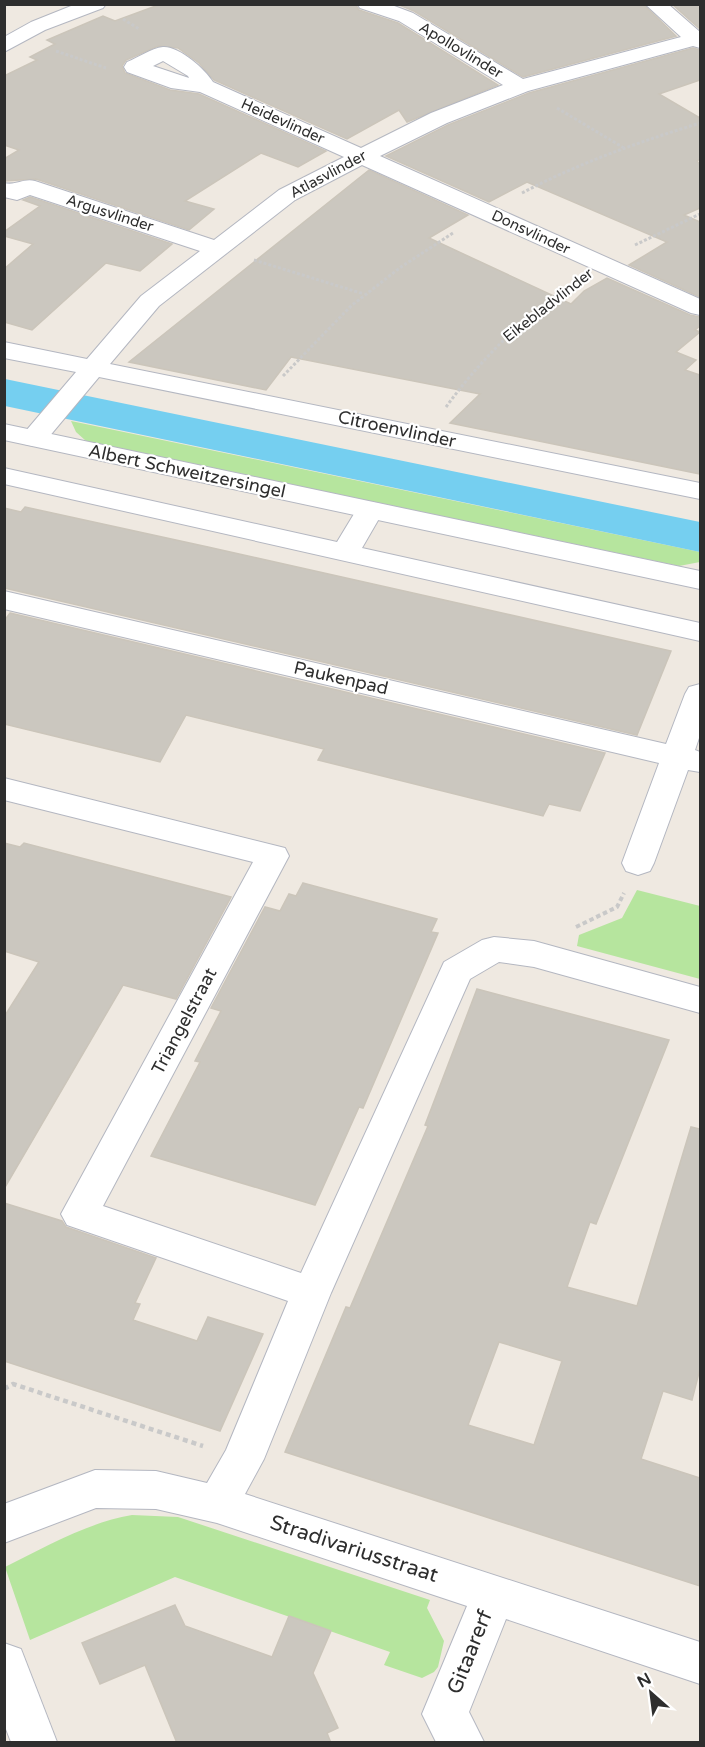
<svg xmlns="http://www.w3.org/2000/svg" width="705" height="1747" font-family="'Varela Round',sans-serif">
	<rect width="100%" height="100%" fill="#efe9e1"/>
	<g fill="#b6e59e">
		<path d="M71 421 700 552V562L679 566 86 441 76 432Z"/>
		<path d="M637 890 700 906V979L577 946 579 935 622 918Z"/>
		<path d="M132 1515 178 1517 430 1600 427 1608 444 1641 438 1667 434 1672 422 1678 384 1665 390 1652 175 1577 30 1640 5 1567C46 1547 86 1523 132 1515Z"/>
	</g>
	<path fill="#75cff0" d="M5 379 700 522V552L5 406Z"/>
	<g fill="#cbc7bf" stroke="#cbc5ba" stroke-width="1.5" fill-rule="evenodd">
		<path d="M161 4H355L359 10 398 23 498 85 407 122 399 110 347 139 214 80 199 63 178 48 158 46 126 60 122 66 125 73 170 90 199 94 326 151 298 167 261 153 185 201 214 209 189 230 36 179 4 181V159L19 150 4 145V76L37 60 30 57 55 44 47 40 103 16 115 21Z"/>
		<path d="M397 4H643L676 36 523 77 414 11Z"/>
		<path d="M672 4H700V29Z"/>
		<path d="M693 48 700 50V80L659 94 700 118V159L697 161 700 165V208L684 215 700 222V297L629 265 667 242 527 182 489 202 386 156 448 125 529 93Z"/>
		<path d="M369 170 468 215 429 238 571 304 584 291 607 278 690 315 700 317V326L695 330 700 332 676 352 696 360 685 370 700 375V474L450 423 480 394 291 357 266 390 129 362Z"/>
		<path d="M30 197 172 244 140 271 106 263 32 330 4 322V269L33 244 4 236V232L40 206 23 200Z"/>
		<path d="M25 507 208 547 671 651 637 735 4 588V508L21 512Z"/>
		<path d="M10 613 605 753 580 811 549 804 543 816 318 760 324 749 186 715 160 762 128 754 4 724V621Z"/>
		<path d="M4 843 20 847 24 843 231 897 176 999 123 985 4 1189V1017L39 962 4 951Z"/>
		<path d="M303 883 437 919 431 932 438 933 363 1108 359 1107 315 1205 151 1156 200 1062 195 1061 221 1011 211 1008 265 907 280 911 289 894 296 896Z"/>
		<path d="M477 989 669 1040 596 1224 590 1222 567 1287 637 1306 691 1127 700 1129V1369L692 1400 663 1391 641 1459 700 1478V1586L285 1452 346 1307 350 1308 428 1126 425 1125ZM499 1342 562 1361 534 1445 468 1425Z"/>
		<path d="M4 1203 62 1221 66 1227 156 1258 135 1303 140 1304 133 1320 197 1341 208 1317 263 1334 220 1431 4 1361Z"/>
		<path d="M175 1605 185 1626 272 1657 289 1616 331 1631 313 1673 338 1728 327 1733 331 1743H177L145 1665 100 1684 82 1643Z"/>
	</g>
	<g fill="none" stroke-linecap="round" stroke-linejoin="round">
		<defs>
			<g id="minor">
				<path d="M76 4H106L103 8 45 30 4 52V37L31 22Z"/>
				<path d="M357 4H389L413 13 523 79 681 37 645 4H668L700 32V48L693 46 528 91 447 123 380 156 700 299V315L691 313 362 165 295 200 159 306 110 364 700 483V499L99 377 43 444 34 446 25 444 21 438 25 432 76 372 4 358V342L87 359 141 296 200 251 30 195 17 200 4 197V183C16 186 23 178 35 181L214 240 279 190 344 157 200 92 171 88 127 72 124 67 127 62C138 58 151 48 163 47 179 46 205 69 213 82L361 148 431 113 503 85 399 21 360 8ZM163 61 188 76 189 78 153 66Z"/>
				<path d="M4 468 337 542 360 504 370 502 380 504 384 510 362 548 700 623V641L4 484Z"/>
				<path d="M4 591 666 744 685 694 689 687 700 684V735L695 750 700 752V772L688 770 654 863 650 871 638 875 626 871 622 863 659 763 4 609Z"/>
				<path d="M4 778 285 848 289 856 103 1206 301 1273 444 962 482 940 494 937 534 941 700 987V1013L534 967 499 962 470 979 331 1293 264 1459 245 1494 700 1642V1684L506 1619 469 1712 484 1742H436L422 1714 467 1606 217 1523 156 1509 96 1508 4 1543V1504L95 1470 156 1471 207 1483 226 1450 288 1301 67 1225 61 1214 253 862 4 800Z"/>
				<path d="M4 1643 21 1649 57 1742H11L4 1724Z"/>
			</g>
			<path id="tertiary" d="M4 424 700 571V589L4 440Z"/>
		</defs>
		<use href="#minor" stroke="#b4b7c1" stroke-width="2"/>
		<use href="#tertiary" stroke="#b4b7c1" stroke-width="2"/>
		<g stroke="#c9c9c9" stroke-width="3" stroke-dasharray="3 2" stroke-linecap="butt">
			<path d="M123 19 139 29"/>
			<path d="M56 51 106 68"/>
			<path d="M557 108 624 148"/>
			<path d="M522 193C579 163 639 142 700 123"/>
			<path d="M635 245 700 214"/>
			<path d="M254 260 364 294"/>
			<path d="M283 376 351 306 401 267 453 233"/>
			<path d="M446 407C481 359 522 319 570 285"/>
		</g>
		<path stroke="#c9c9c9" stroke-width="4" stroke-dasharray="4.5 3" stroke-linecap="butt" d="M576 927 617 907 624 893"/>
		<path stroke="#c9c9c9" stroke-width="4.5" stroke-dasharray="5 4" stroke-linecap="butt" d="M4 1389 13 1384 203 1446"/>
		<use href="#minor" fill="#fff" fill-rule="evenodd"/>
		<use href="#tertiary" fill="#fff" fill-rule="evenodd"/>
	</g>
	<g text-anchor="middle" dominant-baseline="central" stroke-width="4.5" stroke-linejoin="round" paint-order="stroke">
		<g font-size="15" fill="#2e2e2e" stroke="#fff">
			<text transform="translate(461 50) rotate(31)">Apollovlinder</text>
			<text transform="translate(283 121) rotate(24)">Heidevlinder</text>
			<text transform="translate(328 174) rotate(-28)">Atlasvlinder</text>
			<text transform="translate(110 213) rotate(18)">Argusvlinder</text>
			<text transform="translate(531 232) rotate(25)">Donsvlinder</text>
			<text transform="translate(548 305) rotate(-38)">Eikebladvlinder</text>
		</g>
		<g font-size="18" fill="#2e2e2e" stroke="#fff">
			<text transform="translate(397 429) rotate(12)">Citroenvlinder</text>
			<text transform="translate(187 471) rotate(12)">Albert Schweitzersingel</text>
			<text transform="translate(341 678) rotate(13)">Paukenpad</text>
			<text transform="translate(184 1021) rotate(-62)">Triangelstraat</text>
		</g>
		<g font-size="21" fill="#2e2e2e" stroke="#fff">
			<text transform="translate(354 1549) rotate(18)">Stradivariusstraat</text>
			<text transform="translate(470 1652) rotate(-68)">Gitaarerf</text>
		</g>
	</g>
	<rect width="705" height="1747" fill="none" stroke="#2e2e2e" stroke-width="12"/>
	<g transform="translate(651 1693) rotate(332)" stroke="#ffffff" stroke-width="4.5" paint-order="stroke">
	<path d="M0-4.5L10 22L0 15L-10 22Z" fill="#2e2e2e"/>
	<text y="-9" font-size="16" font-weight="bold" text-anchor="middle" fill="#2e2e2e">N</text>
	</g>
</svg>
